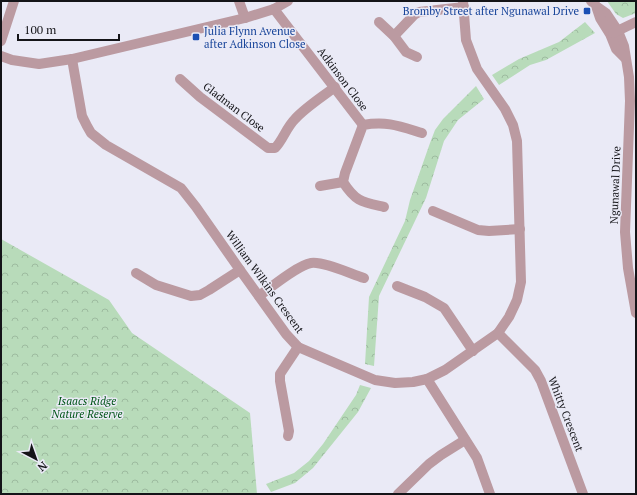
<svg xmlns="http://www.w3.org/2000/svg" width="637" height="495" font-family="'PT Serif',serif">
	<defs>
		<pattern id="forest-crowns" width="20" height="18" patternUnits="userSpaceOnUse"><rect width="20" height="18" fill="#b8dbba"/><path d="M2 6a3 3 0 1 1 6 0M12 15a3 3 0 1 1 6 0" fill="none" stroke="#9dbb9f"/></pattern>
	</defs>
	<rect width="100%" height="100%" fill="#eaeaf6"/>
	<g fill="url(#forest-crowns)">
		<path d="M607 1H636V13L623 18 616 14Z"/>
		<path d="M585 22 595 33 546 60 530 65 499 85 492 75 519 59 559 42Z"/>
		<path d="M476 86 484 99 458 120 444 141 426 198 379 296 374 366 365 364 369 297 405 221 410 200 430 143 435 130 443 119Z"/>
		<path d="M1 239 109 300 132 333 250 413 257 494H1Z"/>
		<path d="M360 385 371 388 358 412 313 468 295 483 271 492 266 484 294 473 309 461 323 444 356 395Z"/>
	</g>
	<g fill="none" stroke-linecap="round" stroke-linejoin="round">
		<g stroke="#bb9aa1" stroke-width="10">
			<path d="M239 1 245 18"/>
			<path d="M591 1 596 6 606 13 618 31 624 46 629 77 630 101 625 232 628 268 636 313"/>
			<path d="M596 6 600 18 610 34 616 49 625 58"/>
			<path d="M274 9 363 125"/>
			<path d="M379 22 394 36 406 52 417 57"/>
			<path d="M613 33 636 22"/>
			<path d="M394 36 414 15 419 12 464 7"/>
			<path d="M1 41 14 1"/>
			<path d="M1 56 12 60 39 64 72 59 245 18 274 9 288 1"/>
			<path d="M72 59 82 116 87 126 91 133 106 145 181 188 196 207 240 270 286 334 298 347 375 380 395 383 413 382 427 379 445 370 498 333 509 317 517 300 521 282 517 141 513 125 505 109 477 69 466 40 463 1"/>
			<path d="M180 79 200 97 268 148H275C283 140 286 128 295 119 306 107 322 97 335 87"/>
			<path d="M320 186 343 182"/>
			<path d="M384 207C362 202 356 202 343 182L345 173 363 125C387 121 399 126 422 133"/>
			<path d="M433 211 478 230 489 231 520 229"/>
			<path d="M136 273 156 285 191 296 200 295 209 290 240 270"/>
			<path d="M397 286 425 297 444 308 473 351"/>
			<path d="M259 296C270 288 298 265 311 263 323 261 351 274 364 278"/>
			<path d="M498 333 535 370 541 381 583 494"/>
			<path d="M427 379 477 458 490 494"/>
			<path d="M288 436 289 431 280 381V374L298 347"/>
			<path d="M398 494 429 464 441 455 465 440"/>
		</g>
	</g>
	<g fill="#1a4fb4" stroke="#eaeaf6" stroke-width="1.5">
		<rect x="583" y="7" width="8" height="8" rx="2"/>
		<rect x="192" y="33" width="8" height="8" rx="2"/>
	</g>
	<g text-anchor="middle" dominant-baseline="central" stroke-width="3" stroke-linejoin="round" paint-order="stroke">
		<g font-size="11" fill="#164399" stroke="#eaeaf6" text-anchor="end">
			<text x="579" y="11">Bromby Street after Ngunawal Drive</text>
			<text x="204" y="31" text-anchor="start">Julia Flynn Avenue<tspan x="204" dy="13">after Adkinson Close</tspan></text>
		</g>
		<g font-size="11" fill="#141418" stroke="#eaeaf6">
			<text transform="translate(343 79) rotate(53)">Adkinson Close</text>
			<text transform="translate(234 107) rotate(37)">Gladman Close</text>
			<text transform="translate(615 185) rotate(-88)">Ngunawal Drive</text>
			<text transform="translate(265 282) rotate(54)">William Wilkins Crescent</text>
			<text transform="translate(566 414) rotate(69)">Whitty Crescent</text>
		</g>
		<g font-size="11" font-style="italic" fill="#005517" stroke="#eaeaf6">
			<text x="87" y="401">Isaacs Ridge<tspan x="87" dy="13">Nature Reserve</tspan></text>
		</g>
	</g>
	<rect width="637" height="495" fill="none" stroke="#141418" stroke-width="4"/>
	<g transform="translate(36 459) rotate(139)" stroke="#eaeaf6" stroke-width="3" paint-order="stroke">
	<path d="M0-3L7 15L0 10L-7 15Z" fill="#141418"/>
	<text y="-6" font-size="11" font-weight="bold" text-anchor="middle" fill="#141418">N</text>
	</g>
	<path d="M18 34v6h101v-6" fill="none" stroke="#141418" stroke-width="2"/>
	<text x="24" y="34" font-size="12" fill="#141418" stroke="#eaeaf6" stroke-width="3" paint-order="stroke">100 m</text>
</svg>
